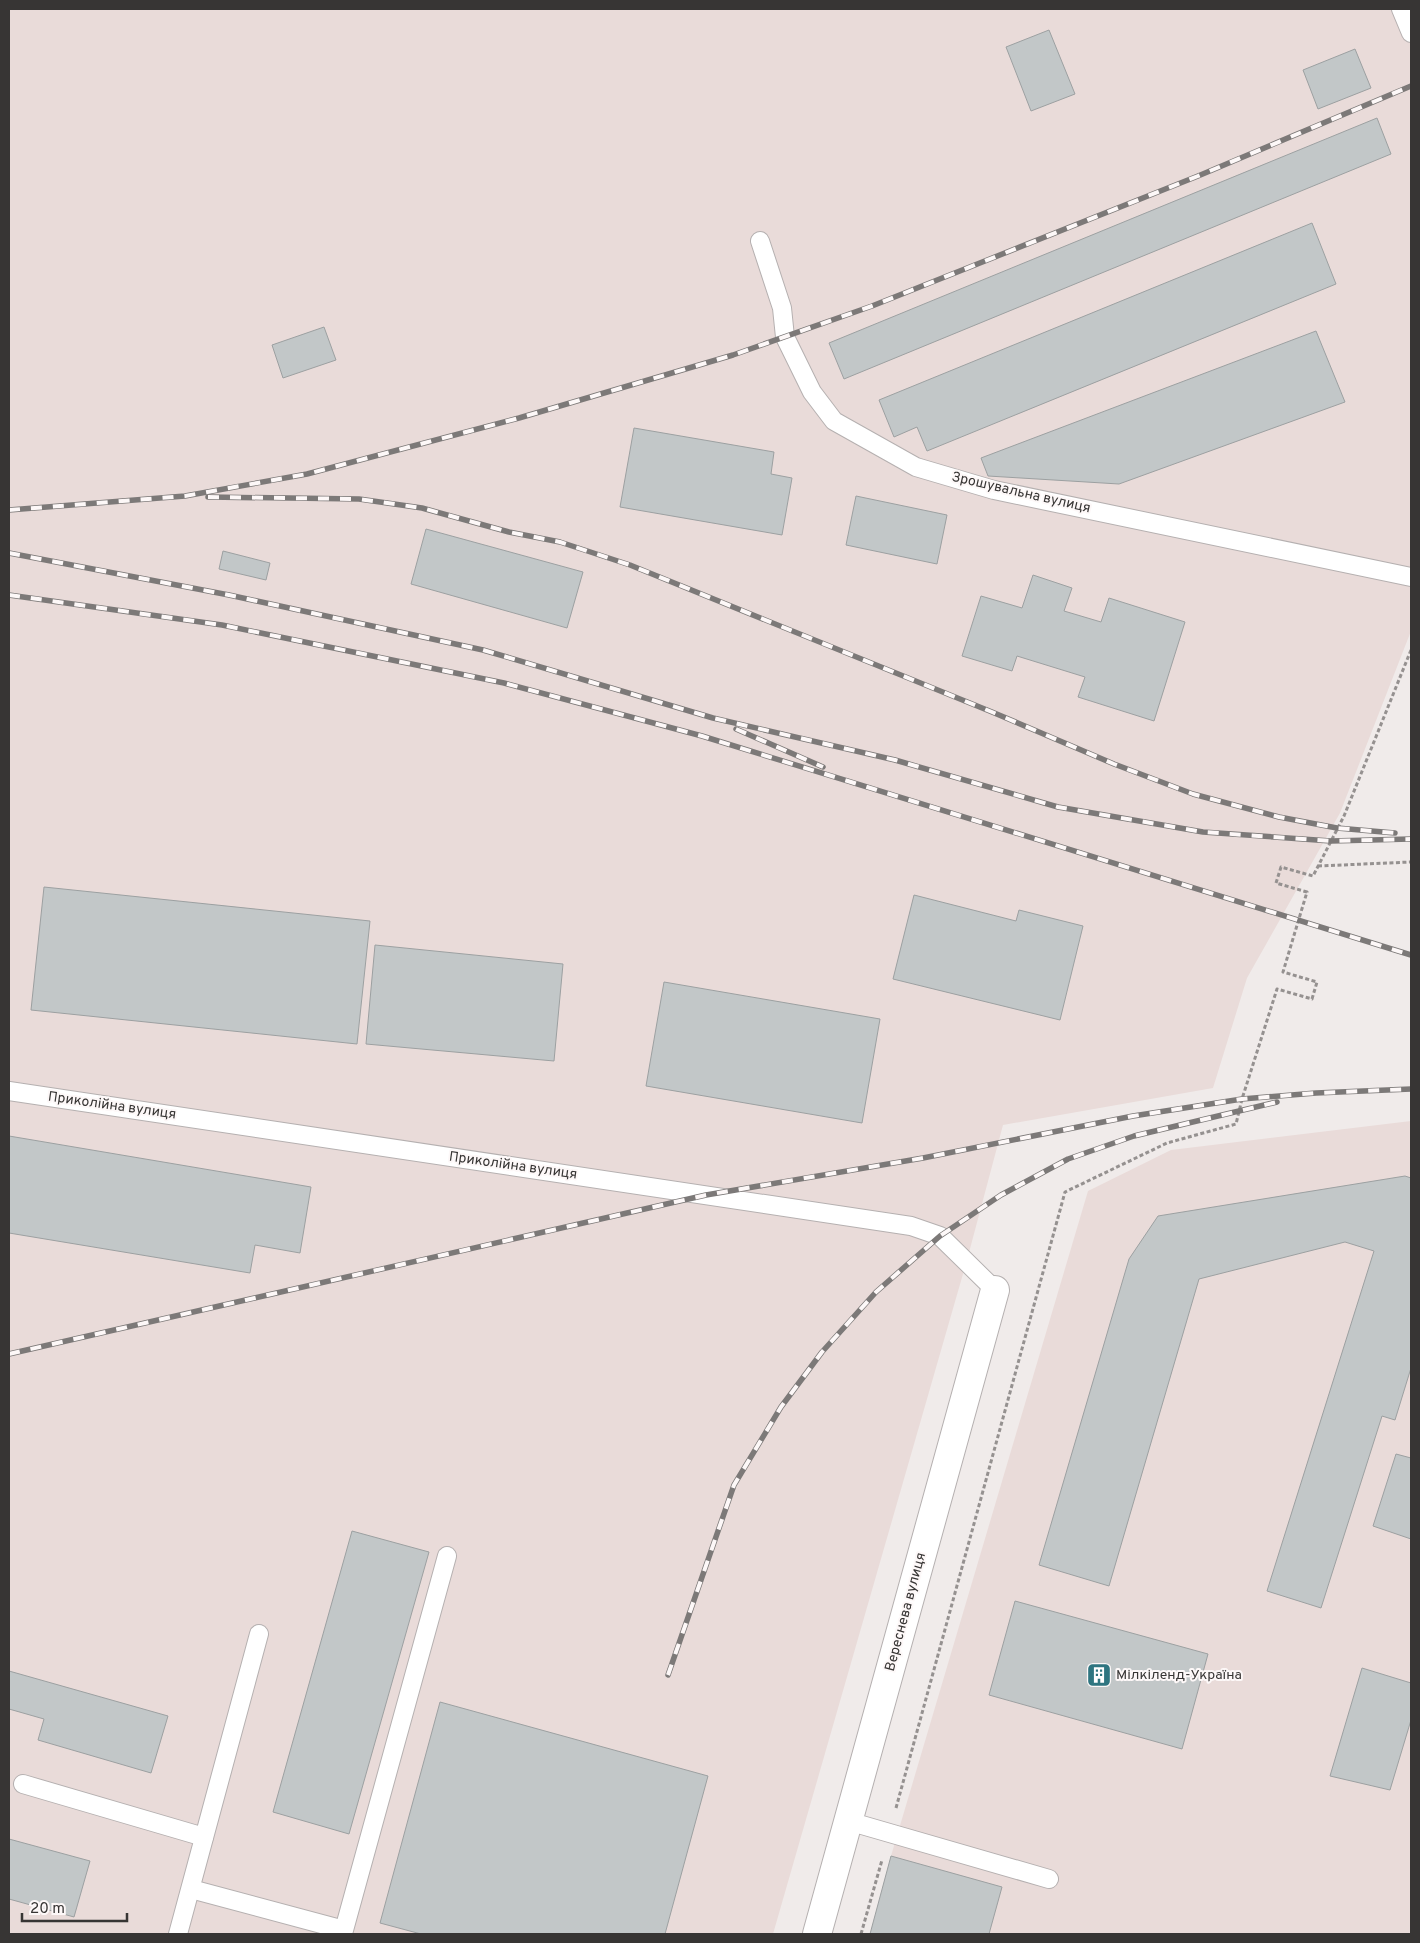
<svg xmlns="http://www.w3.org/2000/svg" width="1420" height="1943" font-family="Overpass,sans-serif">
	<rect width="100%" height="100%" fill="#f0ebea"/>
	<g fill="#e9dbd9">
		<path d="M9 9H1411V631L1340 813 1247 978 1213 1088 1003 1125 967 1260 773 1934H9Z"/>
		<path d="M1411 1121V1934H870L891 1856 1088 1191 1171 1150Z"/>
	</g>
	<g fill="#c2c7c8" stroke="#9ca0a1">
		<path d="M1049 30 1075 94 1031 111 1006 47Z"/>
		<path d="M1355 49 1371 88 1318 109 1303 70Z"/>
		<path d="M1377 118 1391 154 844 379 829 343Z"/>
		<path d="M1312 223 1336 284 927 451 917 427 894 437 879 400Z"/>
		<path d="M324 327 336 360 283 378 272 345Z"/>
		<path d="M1316 331 1345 402 1119 484 988 476 981 458Z"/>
		<path d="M634 428 774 452 771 474 792 478 782 535 620 507Z"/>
		<path d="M856 496 947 515 937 564 846 545Z"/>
		<path d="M426 529 583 572 567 628 411 584Z"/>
		<path d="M223 551 270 563 266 580 219 569Z"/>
		<path d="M1033 575 1072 588 1064 611 1101 622 1109 598 1185 622 1154 721 1078 697 1085 677 1017 656 1012 671 962 656 981 596 1022 608Z"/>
		<path d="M44 887 370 921 357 1044 31 1010Z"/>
		<path d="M914 895 1016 921 1019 910 1083 926 1060 1020 893 979Z"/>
		<path d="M375 945 563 964 554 1061 366 1044Z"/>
		<path d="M664 982 880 1019 862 1123 646 1086Z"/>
		<path d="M9 1136 311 1187 300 1253 255 1245 250 1273 9 1233Z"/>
		<path d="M1405 1176 1411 1178V1368L1395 1420 1382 1416 1321 1608 1267 1591 1374 1251 1345 1242 1199 1279 1109 1586 1039 1565 1129 1259 1158 1216Z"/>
		<path d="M1396 1454 1411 1458V1539L1373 1526Z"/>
		<path d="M352 1531 429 1552 349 1834 273 1812Z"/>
		<path d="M1015 1601 1208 1654 1182 1749 989 1695Z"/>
		<path d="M1362 1668 1411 1683V1720L1390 1790 1330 1776Z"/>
		<path d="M9 1671 168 1716 151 1773 38 1740 44 1719 9 1709Z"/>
		<path d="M440 1702 708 1776 665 1934H421L380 1923Z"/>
		<path d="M9 1839 90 1861 74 1917 9 1899Z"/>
		<path d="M891 1856 1002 1887 989 1934H870Z"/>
	</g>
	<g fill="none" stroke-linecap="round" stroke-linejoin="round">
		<defs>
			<g id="service">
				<path d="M1401 9 1411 33"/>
				<path d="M760 241 782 308 785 337 812 392 834 421 916 467 994 490 1411 577"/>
				<path d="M9 1091 911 1226 940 1236 995 1290"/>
				<path d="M23 1784 204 1837"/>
				<path d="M848 1821 1049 1879"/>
				<path d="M191 1889 344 1930 447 1556"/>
				<path d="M178 1934 259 1634"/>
			</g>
			<path id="minor" d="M817 1934 995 1290"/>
		</defs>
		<use href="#service" stroke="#b5b0b0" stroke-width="20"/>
		<use href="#minor" stroke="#b5b0b0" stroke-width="30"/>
		<g stroke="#959190" stroke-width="3" stroke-dasharray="4 2.5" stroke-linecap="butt">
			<path d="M1318 866 1411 862"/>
			<path d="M896 1808 1065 1192 1167 1143 1236 1124 1242 1099 1277 989 1312 999 1317 982 1283 972 1307 892 1276 883 1281 867 1313 876 1344 816 1411 650"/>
			<path d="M861 1934 882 1860"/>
		</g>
		<use href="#service" stroke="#fff" stroke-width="18"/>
		<use href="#minor" stroke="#fff" stroke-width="28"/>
		<defs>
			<g id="rail">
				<path d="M208 497 359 499 422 508 509 532 560 542 630 565 992 712 1114 764 1193 794 1279 817 1337 828 1395 833"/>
				<path d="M9 510 185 496 307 474 519 418 733 355 872 306 1198 176 1411 86"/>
				<path d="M9 553 229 595 483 650 713 718 895 760 1058 807 1203 832 1331 841 1411 839"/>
				<path d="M9 595 222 625 504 683 702 736 1411 955"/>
				<path d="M736 729 823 767"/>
				<path d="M9 1354 706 1195 923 1158 1133 1116 1242 1099 1316 1093 1411 1089"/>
				<path d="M668 1675 734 1485 781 1407 822 1352 876 1292 940 1236 1001 1195 1068 1159 1134 1136 1277 1102"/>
			</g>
		</defs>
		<use href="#rail" stroke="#7c7978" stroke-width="5.5"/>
		<use href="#rail" stroke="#fdf8f8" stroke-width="4" stroke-dasharray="11" stroke-linecap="butt"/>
	</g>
	<defs>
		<symbol id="building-square" viewBox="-11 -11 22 22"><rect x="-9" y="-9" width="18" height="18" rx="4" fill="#2e7580" stroke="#fdf8f8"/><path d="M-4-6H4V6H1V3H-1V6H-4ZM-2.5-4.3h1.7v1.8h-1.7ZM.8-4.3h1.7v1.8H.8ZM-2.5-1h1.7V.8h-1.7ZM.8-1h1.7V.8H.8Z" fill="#fff"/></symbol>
	</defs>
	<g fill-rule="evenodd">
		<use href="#building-square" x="1085" y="1661" width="28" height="28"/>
	</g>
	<g text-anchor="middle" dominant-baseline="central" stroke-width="4" stroke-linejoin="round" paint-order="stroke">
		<g font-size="14" fill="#373534" stroke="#fdf8f8">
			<text transform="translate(1021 493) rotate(13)">Зрошувальна вулиця</text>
			<text transform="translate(112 1106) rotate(8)">Приколійна вулиця</text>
			<text transform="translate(513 1166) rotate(8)">Приколійна вулиця</text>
			<text transform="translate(906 1612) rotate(-75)">Вереснева вулиця</text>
		</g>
		<g font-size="14" fill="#373534" stroke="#fdf8f8" text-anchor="start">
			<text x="1116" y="1675">Мілкіленд-Україна</text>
		</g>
	</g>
	<rect width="1420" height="1943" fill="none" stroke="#373534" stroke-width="20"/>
	<path d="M22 1913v8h105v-8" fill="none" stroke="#373534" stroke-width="2.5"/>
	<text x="30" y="1913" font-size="15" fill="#373534" stroke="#fdf8f8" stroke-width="4" paint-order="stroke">20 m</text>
</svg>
